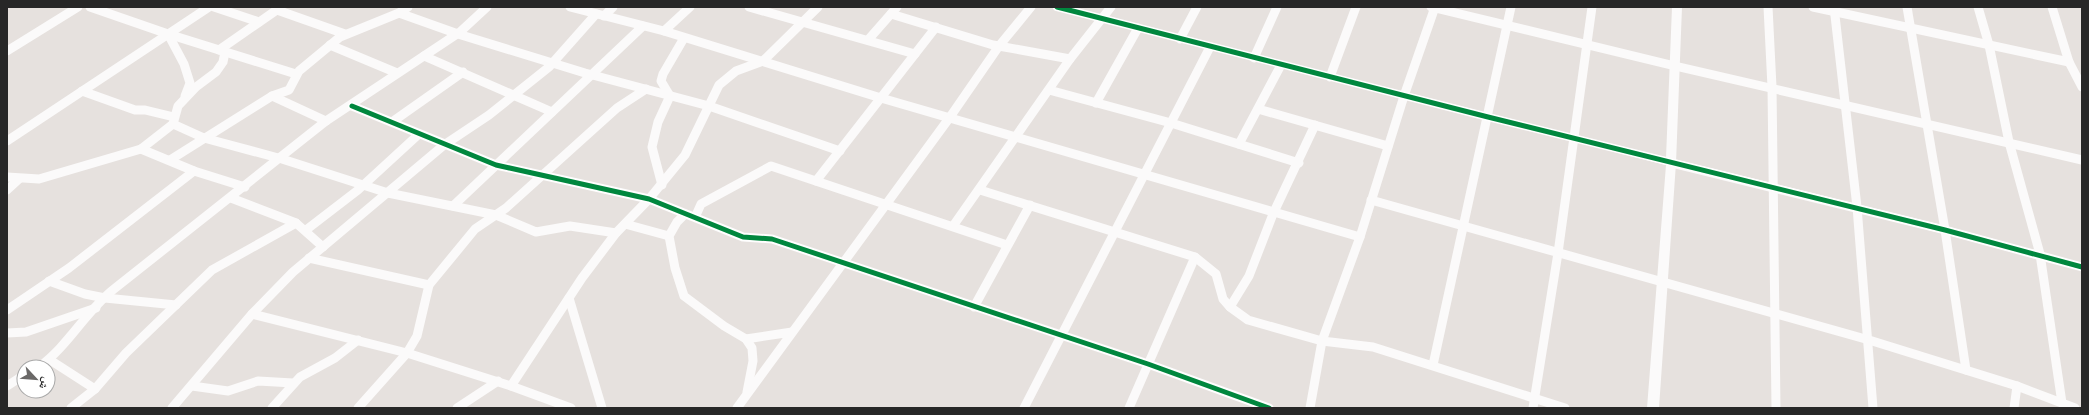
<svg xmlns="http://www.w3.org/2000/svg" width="2089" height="415" font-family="'Roboto Condensed','Noto Naskh Arabic',sans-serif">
	<rect width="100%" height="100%" fill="#e6e1de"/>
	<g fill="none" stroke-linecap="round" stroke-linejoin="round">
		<g stroke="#fbfafa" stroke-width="9">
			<path d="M90 7 168 34 296 74"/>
			<path d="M214 7 259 22"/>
			<path d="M570 7 664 31 881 98 1360 237"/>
			<path d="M749 7 915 54"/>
			<path d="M1431 7 1675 66 2082 160"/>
			<path d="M1768 7 1772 87 1776 408"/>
			<path d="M1813 7 2069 62"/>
			<path d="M1834 7 1857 207 1873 408"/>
			<path d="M1907 7 1945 230 1966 370"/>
			<path d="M1978 7 1989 45 2009 142 2040 254 2062 403"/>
			<path d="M2052 7 2069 62 2082 87"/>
			<path d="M277 10 345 34"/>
			<path d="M399 13 458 34 585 73 709 106 840 151"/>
			<path d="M891 14 993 45 1070 59"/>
			<path d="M604 16 613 7"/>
			<path d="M664 31 690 7"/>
			<path d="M168 34 184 64 190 83 185 96"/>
			<path d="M1180 39 1197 7"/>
			<path d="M868 40 897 7"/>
			<path d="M330 45 397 73"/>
			<path d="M219 50 281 7"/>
			<path d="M7 51 78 7"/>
			<path d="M424 56 552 112"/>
			<path d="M1254 58 1277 7"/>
			<path d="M1330 77 1356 7"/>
			<path d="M1049 90 1171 123 1299 163"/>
			<path d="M82 91 135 110H145L174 117"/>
			<path d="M272 96 326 121"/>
			<path d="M1096 103 1138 28"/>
			<path d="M352 106 496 165 649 199 743 237 772 239 1148 364 1269 408"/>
			<path d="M1258 109 1388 146"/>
			<path d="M392 122 463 72"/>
			<path d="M173 124 204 138 282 159 388 193 496 215 536 232 570 226 616 233"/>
			<path d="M7 141 209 7"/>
			<path d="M1239 144 1281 65"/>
			<path d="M141 149 194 171 245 187"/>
			<path d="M170 160 272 96 289 90 299 71 340 37 399 13 408 7"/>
			<path d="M1671 163 1945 230 2082 267"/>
			<path d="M7 177 39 179 141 149 173 124 178 106 196 87 216 72 223 62 225 52"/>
			<path d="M816 181 936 27"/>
			<path d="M662 185 652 147 658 122 670 96 661 81 663 74 684 38"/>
			<path d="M7 190 19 179"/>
			<path d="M980 190 1195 257 1216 274 1223 299 1230 307 1248 320 1322 341 1373 347 1565 408"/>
			<path d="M231 198 296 223 323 247"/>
			<path d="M1371 200 1869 340 2017 386 2075 408"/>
			<path d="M453 206 643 26"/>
			<path d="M697 213 701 204 771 166 1007 245"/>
			<path d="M685 214 677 222 669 236 675 268 684 296 724 326 746 339 752 348 753 361 747 392"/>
			<path d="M625 224 669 236"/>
			<path d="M953 226 1070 59 1111 7"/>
			<path d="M306 230 358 190 419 134"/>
			<path d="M309 258 429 285"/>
			<path d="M49 281 85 294 105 298 176 305"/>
			<path d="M569 298 602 408"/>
			<path d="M974 307 1030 205"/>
			<path d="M1230 307 1249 276 1273 214 1315 125"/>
			<path d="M7 310 69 268 194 171"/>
			<path d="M252 314 407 353 511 386 571 408"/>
			<path d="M7 333 26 332 96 308"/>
			<path d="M746 339 792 332"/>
			<path d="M50 360 95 389"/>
			<path d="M1433 365 1511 7"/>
			<path d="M39 367C69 345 85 312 114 289L326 121 460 32 487 7"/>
			<path d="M7 386 24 375"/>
			<path d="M192 386 228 391 258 381 293 383"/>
			<path d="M511 386 582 278 616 233 649 199 685 155 719 85 736 71 763 61 818 7"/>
			<path d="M71 408 95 389 126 353 212 270 296 223"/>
			<path d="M172 408 252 314 293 272 444 145 489 115 549 67 596 14"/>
			<path d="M272 408 300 377 335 358 358 340"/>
			<path d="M358 408 407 353 417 336 429 285 475 229 506 208 617 108 646 89"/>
			<path d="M457 408 498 381"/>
			<path d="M737 408 950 117 999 46 1031 7"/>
			<path d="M1024 408 1210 47"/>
			<path d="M1129 408 1195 257"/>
			<path d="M1310 408 1322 341 1360 237 1404 96 1435 7"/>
			<path d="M1533 408 1558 253 1592 7"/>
			<path d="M2014 408 2017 386"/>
		</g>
		<path fill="#fbfafa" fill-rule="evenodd" d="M1052 7H1068L1666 158 1672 7H1682L1676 163 1659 408H1647L1666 165 1054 9Z"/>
		<defs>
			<g id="cycleway">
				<path d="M1057 7 1488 117 1945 230 2082 267"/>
				<path d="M352 106 496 165 649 199 743 237 772 239 1148 364 1269 408"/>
			</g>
		</defs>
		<use href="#cycleway" stroke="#fff" stroke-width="8"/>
		<use href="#cycleway" stroke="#00873e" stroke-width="5"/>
	</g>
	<rect width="2089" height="415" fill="none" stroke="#272727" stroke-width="16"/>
	<g transform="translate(36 379) rotate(116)"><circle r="19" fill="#ffffff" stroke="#a9a9a9"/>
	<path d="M0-3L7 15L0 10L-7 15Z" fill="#6a6867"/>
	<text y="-6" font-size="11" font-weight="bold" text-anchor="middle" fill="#272727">ش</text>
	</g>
</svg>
